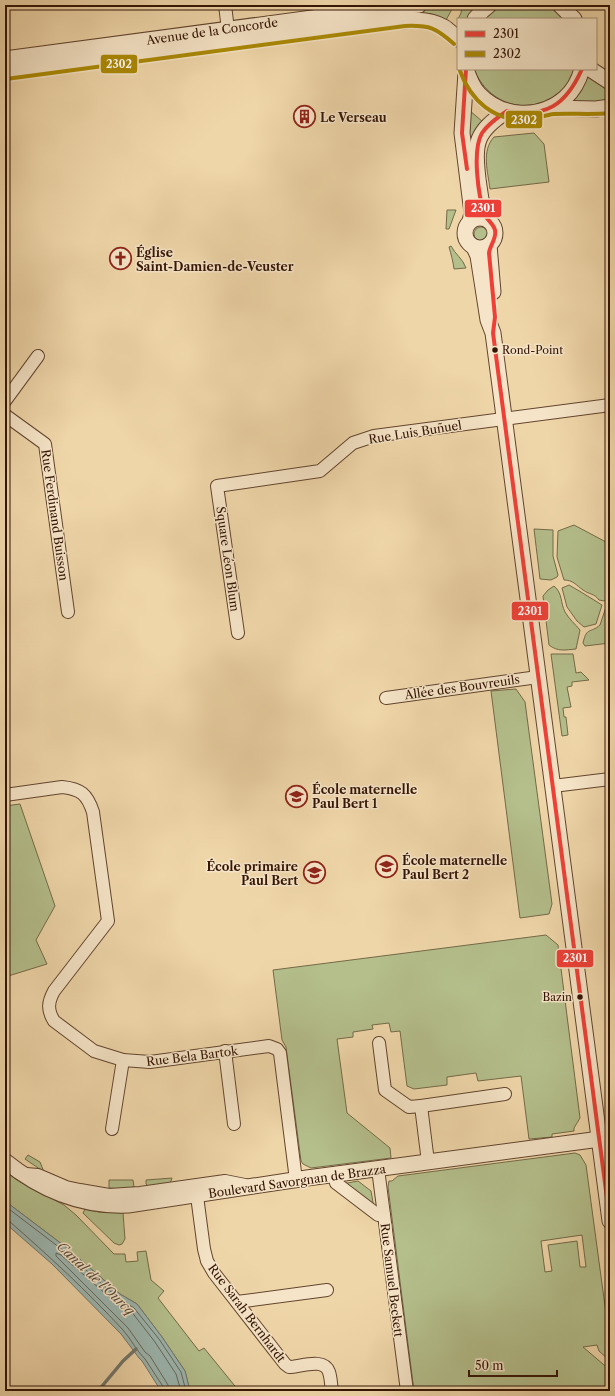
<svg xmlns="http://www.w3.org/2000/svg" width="615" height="1396" font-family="'Libre Caslon Text',serif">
	<rect width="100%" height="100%" fill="#efd6a9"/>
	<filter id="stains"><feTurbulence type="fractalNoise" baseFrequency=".005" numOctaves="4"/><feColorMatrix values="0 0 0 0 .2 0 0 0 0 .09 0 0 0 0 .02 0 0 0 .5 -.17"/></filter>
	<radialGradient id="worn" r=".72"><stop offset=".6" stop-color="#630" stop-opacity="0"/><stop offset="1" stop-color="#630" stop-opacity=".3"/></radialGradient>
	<g fill="#b4bf8c" stroke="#746a48" fill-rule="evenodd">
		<path d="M469 5 473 8V11L467 19H458L461 13 462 6Z"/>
		<path d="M503 5H545L555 10 565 19H484L493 11Z"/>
		<path d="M418 8 442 9 452 8 451 11 446 20 432 14 417 13Z"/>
		<path d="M474 69H575C571 77 567 86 560 92 530 118 488 105 474 69Z"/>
		<path d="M587 76 610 88V100L577 105 573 103 572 100Z"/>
		<path d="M469 110 483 122 472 146 466 137Z"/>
		<path d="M534 133 544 144 549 182 490 189C488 172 481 151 494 137Z"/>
		<path d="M447 210H456L449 229H446Z"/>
		<circle cx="481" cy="234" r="7"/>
		<path d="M451 246C455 254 463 259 466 268L454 269C453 261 451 254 449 247Z"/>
		<path d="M574 525 606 542 610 546V597L604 601 599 600C594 593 590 595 583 590 576 585 573 580 564 580L557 557 558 531Z"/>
		<path d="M534 529 553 530V556L558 575 557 577 551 580 540 579Z"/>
		<path d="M569 585 581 592 602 605 596 624 584 627 577 621 567 607 562 588Z"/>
		<path d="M554 586C563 594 560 602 565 612 569 619 575 624 580 630L576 649C565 650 558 652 549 645L543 596 548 590Z"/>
		<path d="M610 605V643L585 646 583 643C587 626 590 634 600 625L606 607Z"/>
		<path d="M551 654H573L576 673 581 672 589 680 572 682V686L567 687 571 707 563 708 564 717H566L568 735 562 736Z"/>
		<path d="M516 689 525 702 552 904 549 914 520 918 491 691Z"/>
		<path d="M20 804 55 906 36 940 47 964 5 977V806Z"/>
		<path d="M546 935 558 945 580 1118 574 1128V1131L552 1134V1137L529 1139 521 1076 478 1081 476 1073 447 1077V1085L414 1089 407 1086 400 1031 391 1032 389 1023 372 1025 373 1029 353 1032V1037L337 1039 347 1113 390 1148 391 1158 311 1168 303 1164 301 1161 286 1047 282 1040 273 970Z"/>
		<path d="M575 1153 580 1155 586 1165 607 1321 610 1337V1361L599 1351 597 1345 583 1347 610 1370V1391H414L388 1187 389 1181H392L398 1176ZM582 1235 586 1267H580L577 1241 548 1245 552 1271 545 1272 541 1241Z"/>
		<path d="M28 1155 40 1162 44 1172 25 1159Z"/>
		<path d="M5 1170 19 1181 64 1205 76 1215 114 1254H125L126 1262 138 1261 137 1252 146 1251 151 1280 164 1291 158 1298 199 1351 204 1348 239 1391H190L185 1371 162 1337 137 1304 120 1294 67 1248 5 1201Z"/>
		<path d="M172 1178 170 1184 148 1186 146 1184V1180Z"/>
		<path d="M109 1180H133L134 1187 122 1189 109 1188Z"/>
		<path d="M358 1181 371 1191 374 1208 342 1184Z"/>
		<path d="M85 1209 99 1212 123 1213 125 1239 122 1244 119 1245 114 1243 83 1213Z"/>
	</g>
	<path fill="#9cb7b1" stroke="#72766c" d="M5 1201 67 1248 120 1294 137 1304 162 1337 185 1371 190 1391H161L142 1361 139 1358 121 1334 52 1264 5 1223Z"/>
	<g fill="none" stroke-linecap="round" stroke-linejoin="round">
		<g stroke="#68665b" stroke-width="1">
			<path d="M5 1206 64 1251 117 1297 134 1308 159 1339 181 1372 186 1391"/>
			<path d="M5 1220 9 1221C49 1256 87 1291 123 1330 131 1339 136 1350 145 1359L164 1388V1391"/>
			<path d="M169 1391 168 1385 150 1356 145 1352 128 1328 56 1256V1253L61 1255 114 1301 131 1311 155 1342 176 1374 181 1391"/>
		</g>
		<path stroke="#72766c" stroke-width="3.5" d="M98 1391 123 1361 136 1349"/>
		<defs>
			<g id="minor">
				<path d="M225 5 229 38"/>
				<path d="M5 401 38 356"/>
				<path d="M5 415 45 444 68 612"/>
				<path d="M238 633 217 486 320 471 353 443 374 436 610 405"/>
				<path d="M386 698 538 677"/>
				<path d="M553 786 610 779"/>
				<path d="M5 795 62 787C81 789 87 794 93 812L108 921 54 991C48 1002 47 1010 54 1021L94 1051 123 1060 150 1062 269 1046 277 1049 280 1053 296 1180"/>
				<path d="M379 1043 385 1090 409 1107 421 1106 428 1162"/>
				<path d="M225 1051 234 1124"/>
				<path d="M421 1106 505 1094"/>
				<path d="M112 1129 123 1060"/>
				<path d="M378 1169 407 1391"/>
				<path d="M26 1174 38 1175 66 1187 80 1190 109 1195 140 1193 225 1181 245 1185"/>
				<path d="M334 1175 336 1183 378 1215H384"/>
				<path d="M197 1196 204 1249 207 1261 214 1273 285 1364 289 1367C300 1367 324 1357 329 1372 331 1378 331 1385 332 1391"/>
				<path d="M237 1302 327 1290"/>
			</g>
			<g id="tertiary">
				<path d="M560 5 574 19"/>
				<path d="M475 19 482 11 489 5"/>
				<path d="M5 59 379 9 419 5"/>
				<path d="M466 69C469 78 472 87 479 94 502 118 540 120 565 98 574 90 579 80 582 69"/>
				<path d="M590 69 610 82"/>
				<path d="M466 72 462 133 472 213 470 221"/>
				<path d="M5 73 381 23C401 21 425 16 444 27 449 30 453 35 458 39"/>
				<path d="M550 108 596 109 610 107"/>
				<circle cx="480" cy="233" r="15"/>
				<path d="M486 218C481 206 480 192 478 179 474 143 475 132 507 111"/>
				<path d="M489 245 493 292"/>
				<path d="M474 247 478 256 488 320 493 333 610 1221"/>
				<path d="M5 1161C41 1190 81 1207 128 1205L307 1178 600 1139"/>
			</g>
		</defs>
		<use href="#minor" stroke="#62442e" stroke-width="14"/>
		<use href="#tertiary" stroke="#62442e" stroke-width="17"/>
		<use href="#minor" stroke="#f5e4c7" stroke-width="12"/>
		<use href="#tertiary" stroke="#f5e4c7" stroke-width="15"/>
		<defs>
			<g id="bus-1">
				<path d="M466 69 462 133 467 169"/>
				<path d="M582 69C566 105 546 118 507 111 498 117 488 124 482 133 472 150 478 196 485 215 487 220 493 223 495 230 497 238 490 245 489 253L495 317 493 333 610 1221"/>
			</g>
			<g id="bus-2">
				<path d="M460 71C471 101 494 121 527 120 537 119 545 115 554 114 573 113 591 115 610 113"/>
				<path d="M6 79 405 26C430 25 436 28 454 44"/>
			</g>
		</defs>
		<use href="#bus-1" stroke="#f5e4c7" stroke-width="7"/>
		<use href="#bus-2" stroke="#f5e4c7" stroke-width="7"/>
		<use href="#bus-1" stroke="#ef4038" stroke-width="4"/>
		<use href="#bus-2" stroke="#ab8a04" stroke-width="4"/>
	</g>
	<defs>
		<symbol id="building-ring" viewBox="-11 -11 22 22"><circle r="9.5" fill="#f5e4c7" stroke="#8f2418" stroke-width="1.5"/><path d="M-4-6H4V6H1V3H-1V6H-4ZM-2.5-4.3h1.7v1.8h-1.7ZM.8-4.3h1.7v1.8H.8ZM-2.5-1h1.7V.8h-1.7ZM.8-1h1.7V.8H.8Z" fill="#8f2418"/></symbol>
		<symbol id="church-ring" viewBox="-11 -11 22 22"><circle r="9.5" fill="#f5e4c7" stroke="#8f2418" stroke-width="1.5"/><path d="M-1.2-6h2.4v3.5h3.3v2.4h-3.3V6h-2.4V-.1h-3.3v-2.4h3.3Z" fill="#8f2418"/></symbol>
		<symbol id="school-ring" viewBox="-11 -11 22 22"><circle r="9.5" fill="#f5e4c7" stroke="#8f2418" stroke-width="1.5"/><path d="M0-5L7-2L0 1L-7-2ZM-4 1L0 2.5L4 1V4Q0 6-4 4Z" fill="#8f2418"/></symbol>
	</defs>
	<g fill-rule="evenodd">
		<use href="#building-ring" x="292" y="104" width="25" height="25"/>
		<use href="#church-ring" x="108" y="246" width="25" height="25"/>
		<use href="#school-ring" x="284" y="784" width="25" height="25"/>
		<use href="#school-ring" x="374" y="854" width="25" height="25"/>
		<use href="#school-ring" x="302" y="860" width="25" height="25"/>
	</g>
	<g fill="#331405" stroke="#f5e4c7" stroke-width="1.5">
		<circle cx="495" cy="350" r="3.5"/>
		<circle cx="580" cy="997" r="3.5"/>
	</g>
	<g text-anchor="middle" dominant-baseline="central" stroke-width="3" stroke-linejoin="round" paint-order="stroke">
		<g font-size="11" fill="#331405" stroke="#f5e4c7" text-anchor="start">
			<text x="502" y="350">Rond-Point</text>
			<text x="572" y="997" text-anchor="end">Bazin</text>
		</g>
		<g font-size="12" fill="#331405" stroke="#f5e4c7">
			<text transform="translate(212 31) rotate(-8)">Avenue de la Concorde</text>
			<text transform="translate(415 432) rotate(-9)">Rue Luis Buñuel</text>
			<text transform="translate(55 515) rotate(82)">Rue Ferdinand Buisson</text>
			<text transform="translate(228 559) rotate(82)">Square Léon Blum</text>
			<text transform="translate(462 687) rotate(-8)">Allée des Bouvreuils</text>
			<text transform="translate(192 1056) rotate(-7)">Rue Bela Bartok</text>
			<text transform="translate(297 1181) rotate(-8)">Boulevard Savorgnan de Brazza</text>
			<text transform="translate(392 1280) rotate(83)">Rue Samuel Beckett</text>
			<text transform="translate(247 1313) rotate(53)">Rue Sarah Bernhardt</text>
		</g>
		<g font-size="12" font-weight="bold" fill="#331405" stroke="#f5e4c7" text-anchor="start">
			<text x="320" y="117">Le Verseau</text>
			<text x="136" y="252">Église<tspan x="136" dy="14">Saint-Damien-de-Veuster</tspan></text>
			<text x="312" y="789">École maternelle<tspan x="312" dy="14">Paul Bert 1</tspan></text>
			<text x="402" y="860">École maternelle<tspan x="402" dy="14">Paul Bert 2</tspan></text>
			<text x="298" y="866" text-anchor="end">École primaire<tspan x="298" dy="14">Paul Bert</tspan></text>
		</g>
		<g font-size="13" font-style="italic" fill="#584d41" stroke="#f5e4c7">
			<text transform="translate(96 1278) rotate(43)">Canal de l'Ourcq</text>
		</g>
	</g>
	<g stroke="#f5e4c7" stroke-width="1.5">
		<rect x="100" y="54" width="38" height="20" rx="4" fill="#ab8a04"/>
		<rect x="505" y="110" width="38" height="19" rx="4" fill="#ab8a04"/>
		<rect x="464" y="199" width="38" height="19" rx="4" fill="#ef4038"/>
		<rect x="511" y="601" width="38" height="20" rx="4" fill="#ef4038"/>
		<rect x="556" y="949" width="38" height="19" rx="4" fill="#ef4038"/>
	</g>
	<g font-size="11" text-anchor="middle" font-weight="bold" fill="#fff">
		<text x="119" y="68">2302</text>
		<text x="524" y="124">2302</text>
		<text x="483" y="212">2301</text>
		<text x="530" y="615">2301</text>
		<text x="575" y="962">2301</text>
	</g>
	<rect width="615" height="1396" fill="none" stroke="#efd6a9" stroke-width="20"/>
	<rect x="6" y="6" width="603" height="1384" fill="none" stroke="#331405" stroke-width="2"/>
	<rect x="10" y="10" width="595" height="1376" fill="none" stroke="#331405"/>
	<rect x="457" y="18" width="140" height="52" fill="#f5e4c7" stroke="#a79179"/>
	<rect x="465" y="31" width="20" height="6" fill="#ef4038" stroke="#a79179"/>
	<text x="493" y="38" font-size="12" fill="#331405">2301</text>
	<rect x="465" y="51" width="20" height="6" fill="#ab8a04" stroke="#a79179"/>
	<text x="493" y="58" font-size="12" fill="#331405">2302</text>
	<path d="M469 1370v6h88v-6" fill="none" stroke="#331405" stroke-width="2"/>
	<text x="475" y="1370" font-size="12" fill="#331405" stroke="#f5e4c7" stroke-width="3" paint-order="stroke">50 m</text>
	<rect width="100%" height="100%" filter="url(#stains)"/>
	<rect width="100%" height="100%" fill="url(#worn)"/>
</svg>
